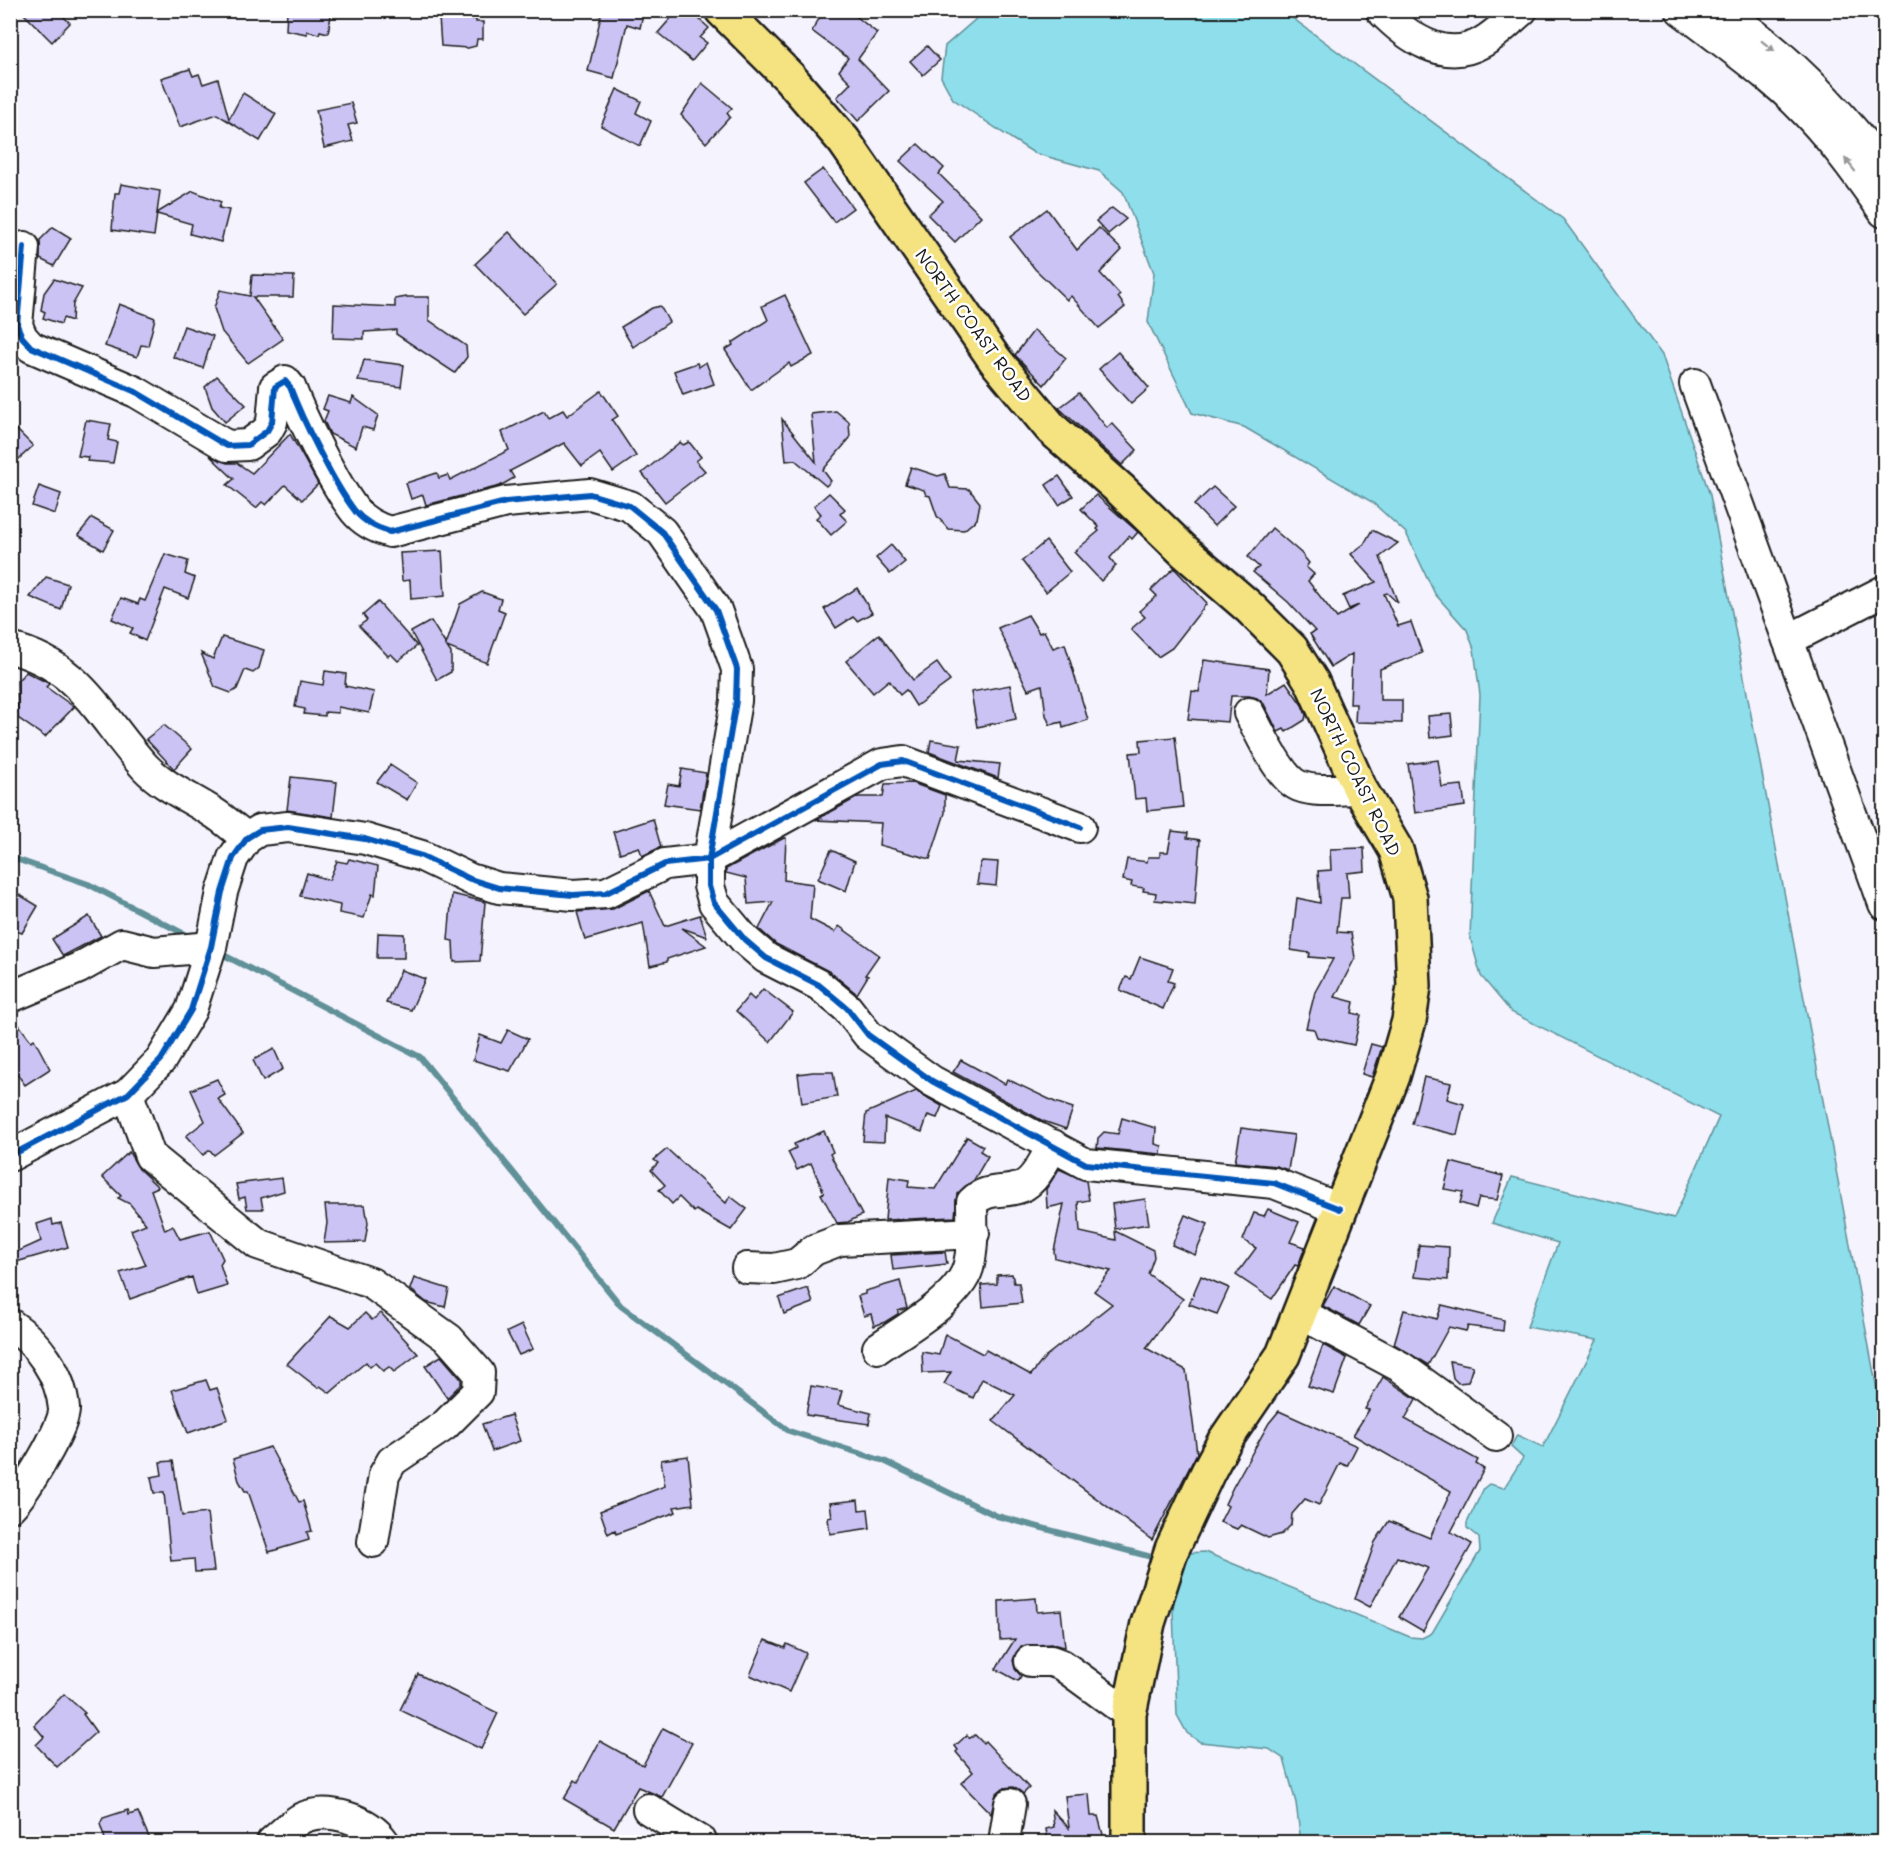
<svg xmlns="http://www.w3.org/2000/svg" width="1895" height="1853" font-family="Mali,sans-serif">
	<rect width="100%" height="100%" fill="#f5f3fd"/>
	<filter id="ink" filterUnits="userSpaceOnUse"><feTurbulence type="fractalNoise" baseFrequency=".0167" numOctaves="2"/><feDisplacementMap in="SourceGraphic" scale="12" xChannelSelector="R" yChannelSelector="G"/><feConvolveMatrix kernelMatrix="1 2 1 2 8 2 1 2 1" color-interpolation-filters="sRGB"/></filter>
	<g filter="url(#ink)">
		<path fill="#8edeeb" stroke="#609098" stroke-width="1.5" d="M985 11H1283L1563 219 1662 355 1710 495 1884 1427V1842H1301L1296 1803 1284 1759 1269 1749 1200 1742 1187 1733 1177 1715 1173 1611 1177 1564 1186 1553 1205 1552 1410 1637 1422 1638 1432 1633 1480 1551 1479 1538 1467 1528V1523L1484 1488 1489 1484 1504 1488 1523 1458 1511 1447 1517 1435 1543 1447 1597 1340 1527 1327 1558 1243 1492 1223 1512 1177 1674 1218 1719 1117 1511 1012 1481 976 1470 937 1480 695 1474 649 1467 630 1435 594 1406 533 1372 502 1244 427 1192 413 1148 322 1154 273 1123 192 1099 171 1034 153 1012 139 953 99 941 77 945 46Z"/>
		<g fill="none" stroke-linecap="round" stroke-linejoin="round">
			<g stroke="#609098" stroke-width="6">
				<path d="M10 857 88 884 190 937"/>
				<path d="M218 952 420 1057 621 1306 789 1431 884 1461 997 1516 1159 1559"/>
			</g>
		</g>
		<g fill="#ccc3f5" stroke="#1c1c1c" stroke-width="1.5">
			<path d="M20 10H57L70 23 52 42Z"/>
			<path d="M287 10H332L328 33 320 31 319 34 307 31V34L286 30Z"/>
			<path d="M596 10H644L640 28 627 24 614 78 588 71 601 16 595 14Z"/>
			<path d="M678 10H689L709 28 700 38 707 43 692 61 658 33Z"/>
			<path d="M824 10H848L877 33 858 59 889 91 858 121 837 97 851 83 839 71 848 58 812 31Z"/>
			<path d="M466 16V19H476V22H483V39H477L476 46 468 48 441 46 439 17Z"/>
			<path d="M927 46 940 60 923 75 910 61Z"/>
			<path d="M190 69 193 76 199 74 203 84 218 79 229 119 243 93 276 114 260 141 217 114 180 127 161 78Z"/>
			<path d="M702 83 732 108 727 113 730 117 706 143 681 115Z"/>
			<path d="M617 89 641 101 636 113 651 121 640 146 601 126Z"/>
			<path d="M351 103 357 123 348 125 353 141 324 148 316 110Z"/>
			<path d="M918 144 944 168 939 174 981 216 955 242 928 215 943 201 900 161Z"/>
			<path d="M823 169 853 208 834 222 804 183Z"/>
			<path d="M121 184 160 191 157 213 193 191 221 202 219 208 229 210 221 242 190 234 192 224 157 214 154 236 112 230 115 193H119Z"/>
			<path d="M1112 208 1126 219 1108 234 1096 221Z"/>
			<path d="M1047 209 1077 250 1099 228 1122 250 1100 273 1120 295 1118 297 1125 307 1099 328 1071 296 1067 300 1035 269 1010 237Z"/>
			<path d="M53 227 71 238 54 266 40 259V240Z"/>
			<path d="M509 232 557 284 523 314 475 264Z"/>
			<path d="M252 275 294 276 293 297H253L283 339 248 363 222 332 214 308 220 290 250 296Z"/>
			<path d="M54 279 82 288 73 304 72 321 63 318 61 324 43 318 45 312 41 310 44 293Z"/>
			<path d="M785 295 813 355 791 367 789 363 751 390 725 350 733 345 732 343 768 320 762 306Z"/>
			<path d="M407 297H429V320L466 346 467 357 455 373 396 334V330L364 332V339L333 338 334 304 395 307V299Z"/>
			<path d="M119 304 155 318 148 346 141 345 137 357 105 346Z"/>
			<path d="M660 306 669 322 633 347 621 327 652 308Z"/>
			<path d="M184 326 213 336 203 368 173 357Z"/>
			<path d="M1034 330 1066 358 1044 385 1015 355Z"/>
			<path d="M1118 352 1149 388 1131 404 1099 369Z"/>
			<path d="M364 360 404 365 401 387 358 381Z"/>
			<path d="M706 362 714 384 683 395 674 371 697 363 699 367Z"/>
			<path d="M217 376 246 405 225 422 212 407 205 387Z"/>
			<path d="M601 391 618 416 612 420 636 456 613 472 600 453 582 466 564 443 510 471 514 478 500 486 426 505 423 495 411 499 406 483 437 473 439 478 448 475 450 480 509 450 502 432 544 411 548 418 563 410 567 416Z"/>
			<path d="M1079 393 1107 428 1112 423 1137 450 1122 465 1059 408Z"/>
			<path d="M328 396 351 403 353 397 378 415 373 430 362 427 356 447 330 434 324 421 328 411 323 409Z"/>
			<path d="M836 411 849 422 850 438 823 470 831 481 826 486 795 460 786 461 782 419 816 462 811 414Z"/>
			<path d="M86 420 111 424 108 440 117 442 113 463 87 461 88 457 78 456Z"/>
			<path d="M10 423 33 446 10 467Z"/>
			<path d="M290 434 318 484 302 500 285 485 266 505 262 502 256 508 227 485 234 479 210 456 227 463H237L252 473Z"/>
			<path d="M680 442 683 445 689 442 701 457 696 461 705 471 665 502 642 473Z"/>
			<path d="M911 467 938 476 945 474 950 488 969 489 980 503 977 519 964 530 948 529 937 516 930 496 926 495 924 490 905 484Z"/>
			<path d="M1059 476 1073 496 1059 505 1046 485Z"/>
			<path d="M39 486 61 494 55 514 32 506Z"/>
			<path d="M1213 487 1234 506 1214 526 1194 505Z"/>
			<path d="M829 493 845 509 840 514 847 521 831 535 816 518 821 514 814 506Z"/>
			<path d="M1096 495 1138 532 1132 539 1129 536 1110 558 1116 566 1101 581 1074 552 1099 531 1097 529 1099 527 1081 509Z"/>
			<path d="M92 518 114 530 103 550 78 535Z"/>
			<path d="M1272 528 1301 553 1309 563 1306 567 1314 574 1308 581 1337 618 1359 605 1349 609 1343 596 1376 582 1351 554 1364 544 1372 530 1398 543 1380 557 1398 603 1387 593 1384 594 1398 626 1411 622 1422 653 1380 669V700H1402V723L1355 722 1356 704H1350L1352 654 1331 667 1310 634 1315 631 1288 602 1253 572 1259 567 1248 557Z"/>
			<path d="M1046 541 1070 572 1046 592 1022 561Z"/>
			<path d="M891 545 905 562 890 574 876 558Z"/>
			<path d="M442 551 445 596 411 599 410 580 402 581 400 553Z"/>
			<path d="M165 554 188 561 185 574 195 578 188 598 165 589 145 641 130 633 133 628 112 619 121 598 138 604 140 599 145 601Z"/>
			<path d="M1174 568 1207 603 1172 648 1158 657 1131 629 1145 617 1139 611 1157 596 1151 590Z"/>
			<path d="M46 577 68 584 61 610 30 597Z"/>
			<path d="M857 588 872 613 857 621 853 617 836 628 824 609Z"/>
			<path d="M482 592 501 599 498 609 505 612 487 663 447 647 451 653V672L437 680 411 632 431 621 446 645 460 604Z"/>
			<path d="M378 602 417 646 398 661 391 654 388 656 359 626 367 620 363 615Z"/>
			<path d="M1028 615 1039 633 1044 631 1053 648 1065 644 1088 720 1063 728 1062 722 1050 725 1046 715 1042 685 1028 690 998 628Z"/>
			<path d="M879 634 913 680 937 663 950 681 916 706 906 690 900 695 889 680 873 693 846 661Z"/>
			<path d="M222 637 264 650 259 668 253 673 245 670 237 689 231 693 215 687 201 653 213 659Z"/>
			<path d="M1204 660 1269 669 1267 694 1286 682 1302 705 1306 715 1305 720 1286 732 1284 729 1278 732 1264 704 1257 698 1249 696H1231L1228 722 1188 719 1192 691 1199 692Z"/>
			<path d="M325 671 346 674 345 686 374 692 369 713 338 707V713L325 712V716L304 714 305 709 295 707 300 681 323 685Z"/>
			<path d="M26 672 46 682 49 684 46 687 74 707 45 737 18 718 17 681Z"/>
			<path d="M1010 685 1016 719 977 727 971 692Z"/>
			<path d="M1451 714 1453 735 1430 738 1428 716Z"/>
			<path d="M164 725 192 749 174 769 146 739Z"/>
			<path d="M1175 737 1183 807 1147 811 1146 798 1135 799 1130 753 1141 752 1140 740Z"/>
			<path d="M931 740 961 745 958 760 1000 764 998 778 929 752Z"/>
			<path d="M1438 760 1442 787 1462 785 1465 806 1415 813 1408 764Z"/>
			<path d="M390 765 417 783 407 800 377 782Z"/>
			<path d="M682 769 706 773 700 809 664 804 668 784 679 786Z"/>
			<path d="M291 777 337 782 333 817 287 810Z"/>
			<path d="M912 783 945 795V813L930 859 879 845 881 823 816 820 858 797H883L885 784Z"/>
			<path d="M653 819 661 847 642 856 639 847 620 853 613 832Z"/>
			<path d="M1172 831 1188 833 1187 838 1200 840 1195 904 1155 900 1156 893 1143 891 1144 888 1131 886 1132 882 1123 880 1127 859 1147 862 1148 857H1160V852H1168Z"/>
			<path d="M784 838H786L784 880 813 884 810 919 835 932 839 926 879 955 865 975 868 976 857 994 830 972 776 944 759 929 773 902 748 904 746 878 726 873V869Z"/>
			<path d="M1364 848 1365 871 1347 873 1349 898H1341L1337 932 1351 933 1355 958 1335 997 1354 1002 1352 1013 1361 1015 1354 1045 1317 1037 1314 1029 1306 1028 1315 992 1333 959 1309 957 1310 953 1291 950 1297 898 1320 903 1318 871 1331 870 1330 849Z"/>
			<path d="M831 850 855 861 846 891 818 879Z"/>
			<path d="M349 859 378 866 375 895 372 894 364 918 339 913 340 905 300 896 307 873 329 880 337 861 347 863Z"/>
			<path d="M982 861 998 862 996 886 977 884 980 864Z"/>
			<path d="M10 889 38 906 22 933 10 929Z"/>
			<path d="M649 891 665 926 700 915 707 937 682 928 706 946 667 959V962L650 966 643 923 585 940 577 912 613 909Z"/>
			<path d="M452 894 485 902 480 961 454 962 453 941 448 940Z"/>
			<path d="M89 916 101 936 63 956 52 939Z"/>
			<path d="M378 933 404 934V958H377Z"/>
			<path d="M1140 957 1173 968 1168 981 1174 983 1163 1009 1120 990 1126 977 1131 979Z"/>
			<path d="M401 970 425 979 411 1010 386 1003Z"/>
			<path d="M763 989 793 1012 770 1042 736 1011 749 995 754 1000Z"/>
			<path d="M10 1013 31 1041 34 1039 50 1069 25 1085 10 1064Z"/>
			<path d="M508 1030 528 1039 510 1071 473 1060 480 1035 501 1043Z"/>
			<path d="M1371 1044 1382 1047 1372 1077 1362 1074Z"/>
			<path d="M274 1049 283 1069 263 1081 253 1060Z"/>
			<path d="M961 1060 1005 1084 1007 1079 1055 1102 1073 1108 1066 1129 1043 1121 953 1072Z"/>
			<path d="M813 1072H833L837 1097 802 1103 798 1074Z"/>
			<path d="M1424 1077 1451 1083 1447 1099 1464 1104 1457 1135 1412 1124Z"/>
			<path d="M217 1079 225 1095 218 1099 243 1133 214 1155 210 1150 203 1155 186 1136 205 1121 191 1090Z"/>
			<path d="M916 1091 942 1106 937 1118 928 1115 922 1132 885 1118 884 1142 863 1141 866 1113Z"/>
			<path d="M1122 1118 1156 1128 1155 1144 1162 1146 1161 1154 1097 1148 1098 1138 1104 1132 1118 1134Z"/>
			<path d="M1241 1128 1294 1135 1288 1170 1276 1166 1235 1162Z"/>
			<path d="M824 1131 833 1152 830 1154 862 1215 848 1222 837 1223 821 1194 824 1193 811 1163 797 1170 788 1152 796 1148 794 1144Z"/>
			<path d="M967 1137 983 1146 980 1151 988 1156 974 1180 957 1194 955 1217 885 1220 889 1177 909 1180 908 1187 935 1189Z"/>
			<path d="M667 1149 726 1203 730 1196 747 1209 731 1230 696 1210 694 1212 679 1197 672 1204 659 1190 665 1185 651 1170 658 1163 654 1160Z"/>
			<path d="M129 1152 139 1169 158 1187 151 1190 165 1230 173 1226 180 1239 210 1231 223 1259 220 1264 227 1286 197 1295 192 1277 130 1299 120 1273 146 1265 131 1230 146 1224 130 1204 118 1198 121 1196 102 1177Z"/>
			<path d="M1451 1162 1503 1176 1497 1200 1479 1198 1476 1208 1460 1203 1463 1192 1444 1189Z"/>
			<path d="M1059 1169 1086 1181 1089 1200 1078 1202 1080 1232 1116 1240 1115 1231 1153 1250 1154 1257 1148 1274 1183 1299 1146 1348 1186 1370 1197 1453 1152 1540 993 1421 1015 1395 982 1379 973 1398 944 1384 951 1372 923 1373 922 1352 939 1355 945 1334 983 1354 986 1350 1031 1375 1046 1356 1112 1304 1094 1291 1111 1271 1055 1258 1054 1251 1064 1204 1047 1208 1046 1189Z"/>
			<path d="M282 1178 284 1191 261 1198 263 1209H247L245 1197 239 1199 236 1184Z"/>
			<path d="M1145 1199 1149 1224 1115 1229 1112 1204Z"/>
			<path d="M325 1205H365L368 1223 365 1242 324 1243 327 1223Z"/>
			<path d="M1268 1209 1299 1222 1290 1242 1305 1247 1298 1266 1295 1265 1272 1299 1236 1275 1256 1248 1243 1240 1254 1213 1264 1216Z"/>
			<path d="M1185 1215 1208 1224 1195 1255 1172 1245Z"/>
			<path d="M52 1219 53 1225 61 1223 68 1247 16 1262 12 1254 41 1241 37 1224Z"/>
			<path d="M1419 1245 1449 1247 1448 1280 1414 1277Z"/>
			<path d="M945 1252 947 1264 893 1270 891 1255Z"/>
			<path d="M1012 1274 1014 1283H1019L1022 1303 983 1307 981 1285 997 1284V1275Z"/>
			<path d="M1201 1276 1229 1288 1217 1314 1189 1304Z"/>
			<path d="M414 1278 449 1289 445 1307 426 1302 410 1289Z"/>
			<path d="M900 1281 907 1308 898 1311V1314L885 1322 874 1326 871 1314 864 1316 858 1296 865 1294V1291Z"/>
			<path d="M1334 1286 1370 1306 1359 1325 1323 1306Z"/>
			<path d="M808 1288 813 1303 784 1314 779 1298Z"/>
			<path d="M1442 1305 1504 1320 1503 1331 1468 1326 1466 1331 1449 1327 1428 1365 1394 1344 1404 1310 1437 1319Z"/>
			<path d="M365 1313 372 1320 381 1313 418 1354 394 1372 389 1367 383 1371 375 1363 370 1367 366 1362 330 1393 320 1386 318 1388 287 1364 331 1316 350 1327Z"/>
			<path d="M522 1325 533 1349 519 1355 507 1332Z"/>
			<path d="M1323 1345 1347 1358 1334 1394 1308 1386Z"/>
			<path d="M441 1356 461 1379V1384L447 1398 425 1366Z"/>
			<path d="M1450 1361 1473 1366 1468 1382 1458 1383 1453 1378Z"/>
			<path d="M1383 1377 1416 1399 1405 1419 1478 1460 1476 1464 1484 1469 1451 1532 1472 1544 1423 1631 1399 1617 1428 1568 1397 1557 1370 1607 1355 1599 1375 1542 1389 1521 1430 1538 1451 1491 1353 1435 1369 1410 1365 1409Z"/>
			<path d="M206 1380 210 1390 217 1388 228 1419 188 1433 172 1390Z"/>
			<path d="M811 1386 842 1391 838 1405 871 1413 869 1424 806 1415Z"/>
			<path d="M1279 1411 1357 1446 1347 1466 1340 1463 1319 1505 1305 1499 1292 1514 1291 1525 1282 1534 1268 1538 1241 1525 1237 1529 1220 1522 1228 1506 1225 1504 1233 1487 1269 1423Z"/>
			<path d="M511 1415 520 1441 492 1451 482 1424Z"/>
			<path d="M270 1447 299 1502 303 1501 312 1531 307 1532 309 1540 269 1552 248 1491H245L239 1481 233 1459Z"/>
			<path d="M688 1456 693 1504 674 1507 676 1512 616 1534 615 1530 608 1534 600 1511 665 1486 661 1460Z"/>
			<path d="M173 1461 182 1516 207 1513 214 1571 195 1572 194 1559 171 1561 164 1493H154L151 1477 162 1475 160 1462Z"/>
			<path d="M858 1500 859 1510 868 1509 870 1528 830 1534 828 1518 832 1517 830 1503Z"/>
			<path d="M1036 1598 1037 1612 1061 1610 1065 1647 1051 1644 1021 1646 1013 1660 1015 1669 1021 1676 1018 1681 996 1669 1015 1639 1000 1640 999 1601Z"/>
			<path d="M765 1640 785 1648 787 1644 806 1653 789 1692 750 1675Z"/>
			<path d="M418 1674 498 1713 481 1749 400 1710Z"/>
			<path d="M64 1694 85 1713 83 1714 96 1732 57 1767 36 1745 44 1737 34 1725Z"/>
			<path d="M663 1728 692 1743 662 1797 638 1787 614 1828 564 1799 575 1780 578 1782 600 1741 643 1765Z"/>
			<path d="M967 1735 970 1738 975 1735 983 1743 985 1741 1029 1788 1023 1794 1013 1787 1003 1788 996 1794 991 1814 961 1783 973 1772 956 1752 958 1750 955 1746Z"/>
			<path d="M1089 1794 1091 1816H1098L1105 1842H1048L1046 1829 1054 1827 1052 1810 1069 1828 1065 1796Z"/>
			<path d="M128 1810 129 1815 138 1812 151 1842H106L100 1824 103 1818Z"/>
		</g>
		<g fill="none" stroke-linecap="round" stroke-linejoin="round">
			<defs>
				<g id="minor">
					<path d="M1381 10C1406 36 1444 64 1481 43 1496 35 1509 21 1522 10"/>
					<path d="M1681 10C1710 32 1740 54 1768 77 1814 114 1851 164 1884 212"/>
					<path d="M1721 10C1785 53 1838 108 1884 169"/>
					<path d="M24 247 17 325 22 337 31 347 136 392 227 446 248 445 267 431 272 422 275 387 285 381 290 387C302 419 334 484 355 511 364 522 376 528 390 532L506 502 590 494 630 506 662 532 716 610 737 669 736 701 709 859V886L714 903 745 940 766 958 819 985 847 1008 868 1035 932 1081 1086 1164 1274 1183 1340 1209"/>
					<path d="M1695 384 1884 904"/>
					<path d="M1788 640 1884 591"/>
					<path d="M10 648C82 666 100 718 145 767 164 787 191 798 214 813 225 820 236 830 247 838"/>
					<path d="M1249 713C1260 732 1279 778 1299 786 1317 793 1341 789 1360 789"/>
					<path d="M13 996 79 968 122 944 154 952 211 947"/>
					<path d="M128 1094 150 1156 258 1244 371 1283 449 1339 479 1373 478 1392 444 1426 392 1461 384 1475 373 1542"/>
					<path d="M10 1156 128 1094 161 1060 191 1010 211 947 222 892 233 858 247 838 260 830 288 827 365 839 422 856 470 879 499 888 573 895 606 893 665 864 709 859 882 764 903 761 1080 827"/>
					<path d="M747 1268 774 1269 797 1264 814 1250 840 1240 974 1233"/>
					<path d="M1300 1313 1401 1367 1496 1436"/>
					<path d="M10 1324C38 1343 61 1374 64 1409 65 1427 24 1493 10 1507"/>
					<path d="M878 1348C905 1329 958 1300 968 1268 974 1246 972 1224 972 1202 987 1187 1004 1194 1021 1187 1036 1181 1045 1159 1053 1145"/>
					<path d="M1030 1661H1051L1062 1665 1129 1714"/>
					<path d="M648 1809 702 1842"/>
					<path d="M272 1842C281 1835 292 1823 302 1818 328 1806 369 1820 384 1842"/>
					<path d="M1004 1842 1010 1804"/>
				</g>
				<path id="major" d="M722 10 789 77 844 141 995 360 1051 428 1121 490 1184 551 1250 608 1292 650 1312 682 1360 789 1396 850 1410 898 1414 986 1409 1021 1393 1076 1283 1355 1224 1442 1208 1472 1172 1549 1148 1623 1129 1714V1842"/>
			</defs>
			<use href="#minor" stroke="#1c1c1c" stroke-width="34"/>
			<use href="#major" stroke="#1c1c1c" stroke-width="38"/>
			<use href="#minor" stroke="#fff" stroke-width="30"/>
			<use href="#major" stroke="#f5e382" stroke-width="33"/>
			<defs>
				<g id="cycleway">
					<path d="M24 247 17 325 22 337 31 347 136 392 227 446 248 445 267 431 272 422 275 387 285 381 290 387C302 419 334 484 355 511 364 522 376 528 390 532L506 502 590 494 630 506 662 532 716 610 737 669 736 701 709 859V886L714 903 745 940 766 958 819 985 847 1008 868 1035 932 1081 1086 1164 1274 1183 1340 1209"/>
					<path d="M10 1156 128 1094 161 1060 191 1010 211 947 222 892 233 858 247 838 260 830 288 827 365 839 422 856 470 879 499 888 573 895 606 893 665 864 709 859 882 764 903 761 1080 827"/>
				</g>
			</defs>
			<use href="#cycleway" stroke="#fff" stroke-width="10"/>
			<use href="#cycleway" stroke="#0057b8" stroke-width="6"/>
		</g>
		<defs><path id="oneway-solid" d="M-6-.8H1V-3.2L6.5 0L1 3.2V.8H-6Z" transform="scale(1.5)"/></defs>
		<g fill="#999">
			<use href="#oneway-solid" transform="translate(1768 46) rotate(39)"/>
			<use href="#oneway-solid" transform="translate(1850 165) rotate(-128)"/>
		</g>
	</g>
	<g text-anchor="middle" dominant-baseline="central" stroke-width="5" stroke-linejoin="round" paint-order="stroke">
		<g font-size="18" fill="#1c1c1c" stroke="#fff">
			<text transform="translate(974 325) rotate(54)">NORTH COAST ROAD</text>
			<text transform="translate(1356 772) rotate(64)">NORTH COAST ROAD</text>
		</g>
	</g>
	<rect width="1895" height="1853" fill="none" stroke="#fff" stroke-width="36"/>
	<rect x="18" y="18" width="1859" height="1817" fill="none" stroke="#1c1c1c" stroke-width="2" filter="url(#ink)"/>
</svg>
